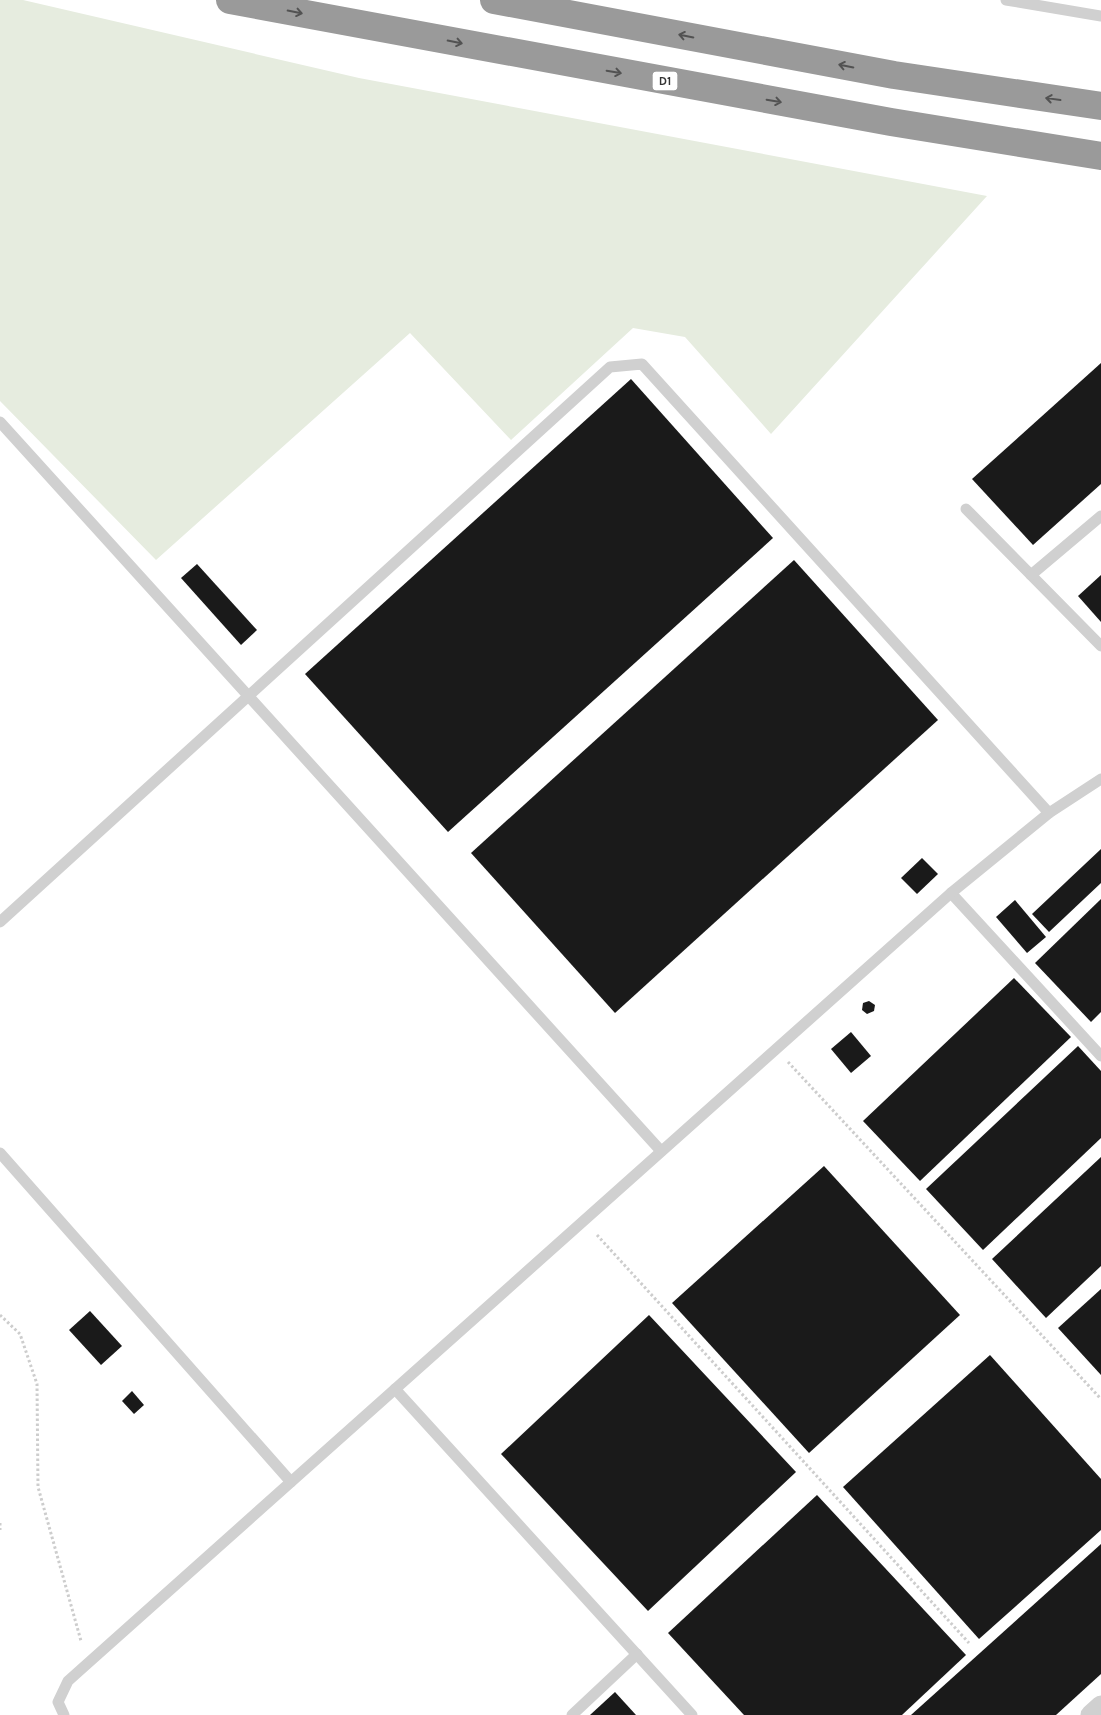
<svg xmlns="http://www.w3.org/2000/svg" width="1101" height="1715" font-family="Karla,sans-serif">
	<rect width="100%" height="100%" fill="#fff"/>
	<path fill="#e6ecdf" d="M0 0H23L359 78 987 196 771 434 685 337 633 328 511 440 410 333 156 560 0 401Z"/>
	<g fill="#1a1a1a">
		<path d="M1101 363V484L1033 545 972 479Z"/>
		<path d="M631 379 773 538 448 832 305 674Z"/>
		<path d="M794 560 938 720 615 1013 471 853Z"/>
		<path d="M197 564 257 630 241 645 181 578Z"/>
		<path d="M1101 575V622L1078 596Z"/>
		<path d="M1101 849V883L1049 932 1032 914Z"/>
		<path d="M922 858 938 874 917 894 901 878Z"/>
		<path d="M1101 899V1012L1091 1022 1035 963Z"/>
		<path d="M1015 900 1046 937 1027 953 996 917Z"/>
		<path d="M1014 978 1071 1037 920 1181 863 1121Z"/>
		<path d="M869 1001 875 1005 874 1011 867 1014 862 1010 863 1003Z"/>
		<path d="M851 1032 871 1056 851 1073 831 1049Z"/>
		<path d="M1078 1046 1101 1071V1138L983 1250 926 1189Z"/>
		<path d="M1101 1157V1266L1046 1318 992 1259Z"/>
		<path d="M824 1166 960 1315 809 1453 672 1303Z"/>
		<path d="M1101 1289V1375L1058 1328Z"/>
		<path d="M90 1311 122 1346 101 1365 69 1330Z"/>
		<path d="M649 1315 796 1472 648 1611 501 1454Z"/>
		<path d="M990 1355 1101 1479V1530L979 1639 843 1487Z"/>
		<path d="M132 1391 144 1405 134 1414 122 1401Z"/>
		<path d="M817 1495 966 1655 902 1715H744L668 1633Z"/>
		<path d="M1101 1544V1674L1056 1715H911Z"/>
		<path d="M615 1692 636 1715H590Z"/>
	</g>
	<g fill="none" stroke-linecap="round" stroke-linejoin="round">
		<g stroke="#cdcdcd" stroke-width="3" stroke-dasharray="2.5 2.5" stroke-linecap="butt">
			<path d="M788 1062 1101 1399"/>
			<path d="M597 1235 969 1643"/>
			<path d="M0 1315 20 1334 37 1384 38 1487 81 1641"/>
			<path d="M0 1523V1530"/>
		</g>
		<g stroke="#d0d0d0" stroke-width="11">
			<path d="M1006 0 1101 16"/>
			<path d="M0 422 661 1151"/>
			<path d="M966 509 1101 646"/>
			<path d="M1031 575 1101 516"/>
			<path d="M951 893 1101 1056"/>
			<path d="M0 922 610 367 642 364 1049 813"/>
			<path d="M0 1153 291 1482"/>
			<path d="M395 1389 692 1715"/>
			<path d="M64 1715 58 1702 68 1681 87 1664 951 893 1049 813 1101 779"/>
			<path d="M572 1715 637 1654"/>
		</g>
		<path stroke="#d0d0d0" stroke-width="21" d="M1091 1715 1101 1706"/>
		<g stroke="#9a9a9a" stroke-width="28">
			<path d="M230 0 891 122 1101 156"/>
			<path d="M494 0 894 75 1101 106"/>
		</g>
	</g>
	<defs><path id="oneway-shaft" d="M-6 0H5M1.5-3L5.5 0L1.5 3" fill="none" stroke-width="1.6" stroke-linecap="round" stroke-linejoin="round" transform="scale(1.25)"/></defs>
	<g stroke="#525252">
		<use href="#oneway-shaft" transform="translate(295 12) rotate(11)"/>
		<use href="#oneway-shaft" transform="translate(686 36) rotate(-169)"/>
		<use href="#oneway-shaft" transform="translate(455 42) rotate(11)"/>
		<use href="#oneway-shaft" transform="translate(846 66) rotate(-169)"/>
		<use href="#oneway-shaft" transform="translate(614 72) rotate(10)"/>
		<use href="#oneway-shaft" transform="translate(1053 99) rotate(-172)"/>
		<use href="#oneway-shaft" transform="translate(774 101) rotate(10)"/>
	</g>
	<g text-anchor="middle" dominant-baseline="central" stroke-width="5" stroke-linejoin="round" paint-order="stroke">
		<rect fill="#fff" stroke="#707070" stroke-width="1" x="652.5" y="71.5" width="25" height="19" rx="4"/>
		<g font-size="12" font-weight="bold" fill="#333">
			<text x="665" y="81">D1</text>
		</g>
	</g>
</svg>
